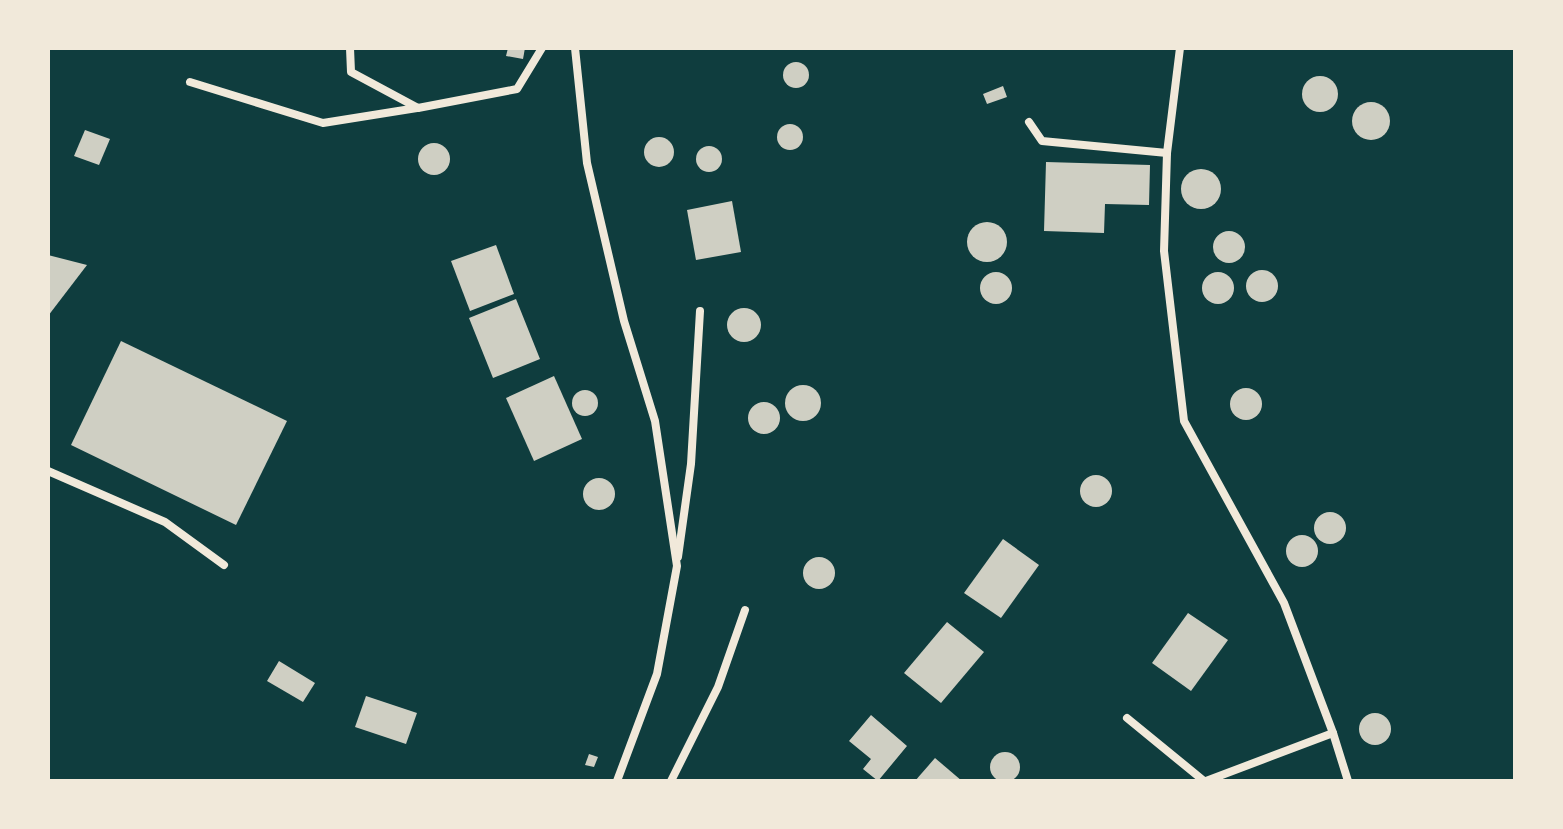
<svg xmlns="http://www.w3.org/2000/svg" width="1563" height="829" font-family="Roboto,sans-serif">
	<rect width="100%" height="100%" fill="#0f3d3e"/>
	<g fill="#cfcfc3">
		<path d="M508 48H525L523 59 506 56Z"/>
		<circle cx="796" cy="75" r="13"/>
		<circle cx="1320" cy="94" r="18"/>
		<path d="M1003 86 1007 97 987 104 983 94Z"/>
		<circle cx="1371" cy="121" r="19"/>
		<circle cx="790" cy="137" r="13"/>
		<path d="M85 130 110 139 99 165 74 156Z"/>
		<circle cx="659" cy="152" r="15"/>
		<circle cx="434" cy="159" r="16"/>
		<circle cx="709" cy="159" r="13"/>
		<path d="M1046 162 1150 165 1149 205 1105 204 1104 233 1044 231Z"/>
		<circle cx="1201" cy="189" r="20"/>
		<path d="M732 201 741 252 696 260 687 210Z"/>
		<circle cx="987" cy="242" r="20"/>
		<circle cx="1229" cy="247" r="16"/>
		<path d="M496 245 514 294 470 311 451 261Z"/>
		<path d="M48 255 87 265 48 316Z"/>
		<circle cx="1262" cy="286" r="16"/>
		<circle cx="996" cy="288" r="16"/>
		<circle cx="1218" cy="288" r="16"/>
		<path d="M516 299 540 359 493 378 469 318Z"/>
		<circle cx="744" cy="325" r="17"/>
		<path d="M121 341 287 421 236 525 71 445Z"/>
		<path d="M554 376 582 439 534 461 506 398Z"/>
		<circle cx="803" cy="403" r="18"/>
		<circle cx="1246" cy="404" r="16"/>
		<circle cx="585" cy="403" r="13"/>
		<circle cx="764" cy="418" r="16"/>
		<circle cx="1096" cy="491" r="16"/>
		<circle cx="599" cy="494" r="16"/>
		<circle cx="1330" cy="528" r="16"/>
		<circle cx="1302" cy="551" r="16"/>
		<path d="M1003 539 1039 565 1001 618 964 593Z"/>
		<circle cx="819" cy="573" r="16"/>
		<path d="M1188 613 1228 640 1191 691 1152 663Z"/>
		<path d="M947 622 984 652 941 703 904 673Z"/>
		<path d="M279 661 315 683 303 702 267 681Z"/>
		<path d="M366 696 417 713 406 744 355 727Z"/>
		<circle cx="1375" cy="729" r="16"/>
		<path d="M871 715 907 746 878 781 863 769 871 759 849 741Z"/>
		<circle cx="1005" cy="767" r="15"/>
		<path d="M589 754 598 757 594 767 585 765Z"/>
		<path d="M935 758 962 781H915Z"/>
	</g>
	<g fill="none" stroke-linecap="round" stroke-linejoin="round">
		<g stroke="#f1e9da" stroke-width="8">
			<path d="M350 48 351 72 418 108 517 89 542 48"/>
			<path d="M575 48 587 163 624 321 655 421 677 566 657 674 617 781"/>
			<path d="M1180 48 1167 153 1164 251 1184 421 1284 603 1333 733 1348 781"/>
			<path d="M190 82 323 123 417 108"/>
			<path d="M1029 122 1042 141 1167 153"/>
			<path d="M48 471 165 522 224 565"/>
			<path d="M678 557 691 464 700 311"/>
			<path d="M1127 718 1204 781"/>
			<path d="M671 781 718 687 745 610"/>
			<path d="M1206 781 1333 733"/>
		</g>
	</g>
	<rect width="1563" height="829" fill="none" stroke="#f1e9da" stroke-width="100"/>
</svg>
